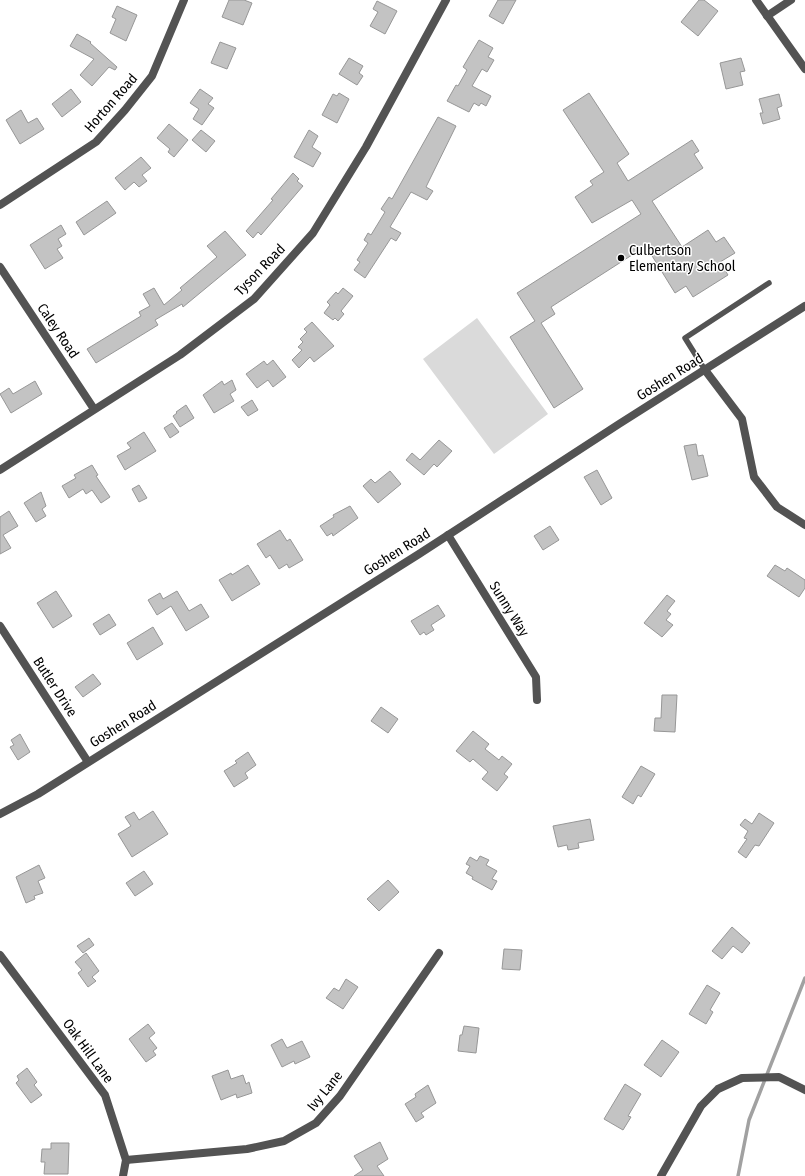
<svg xmlns="http://www.w3.org/2000/svg" width="805" height="1176" font-family="'Fira Sans Condensed',sans-serif">
	<rect width="100%" height="100%" fill="#fff"/>
	<path fill="#dadada" d="M477 318 548 414 494 454 423 359Z"/>
	<g fill="none" stroke-linecap="round" stroke-linejoin="round">
		<path stroke="#a1a1a1" stroke-width="3.5" d="M738 1176 749 1120 805 978"/>
	</g>
	<g fill="#c3c3c3" stroke="#979797">
		<path d="M229 0H244L252 3 243 25 222 17Z"/>
		<path d="M498 0H516L503 24 489 16Z"/>
		<path d="M699 0H704L718 11 698 36 681 22Z"/>
		<path d="M377 1 397 11 385 34 370 26 378 12 373 9Z"/>
		<path d="M117 6 137 15 126 41 110 33 116 19 112 17Z"/>
		<path d="M77 34 91 42 90 43 117 67 115 70 109 67 92 86 80 75 94 59 70 46Z"/>
		<path d="M479 40 493 48 488 57 494 60 487 72 482 69 472 86 491 96 486 106 481 103 479 106 474 103 469 112 447 101 456 85 458 86 467 70 463 67Z"/>
		<path d="M220 42 236 48 227 69 211 63Z"/>
		<path d="M349 58 363 66 359 73 363 76 357 85 339 74Z"/>
		<path d="M741 58 745 71 740 72 743 85 726 89 720 63Z"/>
		<path d="M71 89 81 102 62 117 52 104Z"/>
		<path d="M200 89 213 98 208 104 214 108 202 125 193 119 199 109 190 103Z"/>
		<path d="M339 93 349 99 337 123 322 115 333 94 337 96Z"/>
		<path d="M589 93 629 154 617 163 628 181 692 140 699 151 694 154 703 168 652 201 682 247 708 230 716 242 724 237 735 253 720 262 728 275 693 297 686 286 675 293 646 246 551 307 555 314 541 323 583 389 554 408 510 337 535 321 517 293 641 214 632 200 592 223 575 197 593 185 590 181 604 172 563 110Z"/>
		<path d="M779 94 782 106 777 108 780 119 763 124 760 113H763L759 99Z"/>
		<path d="M21 110 28 123 37 118 44 129 20 144 6 120Z"/>
		<path d="M438 117 456 126 426 187 433 191 427 200 411 192 390 227 401 233 396 241 391 238 365 278 354 270 360 262 357 260 368 243 364 240 368 233 371 235 385 212 381 209 389 197 392 199Z"/>
		<path d="M169 124 188 140 174 157 168 152 170 149 157 138Z"/>
		<path d="M201 130 215 141 206 152 192 140Z"/>
		<path d="M309 130 318 136 312 147 321 153 313 167 294 157Z"/>
		<path d="M141 157 151 168 142 175 147 181 139 187 134 182 125 190 115 178Z"/>
		<path d="M293 173 299 179 297 181 303 186 261 235 258 232 253 238 246 231 273 200 271 199Z"/>
		<path d="M107 201 116 213 84 235 76 222Z"/>
		<path d="M61 225 66 234 58 239 62 246 57 249 63 258 45 269 30 245Z"/>
		<path d="M225 231 246 255 183 307 182 304 155 320 158 325 96 363 87 349 141 316 139 312 150 306 143 294 154 288 164 305 182 290 180 288 217 257 207 246Z"/>
		<path d="M343 288 353 296 341 311 344 314 338 321 335 318 333 320 324 313 330 305 327 302 336 292 338 294Z"/>
		<path d="M312 322 334 346 314 362 310 357 299 368 292 360 302 350 298 347 303 342 300 339 307 332 304 329Z"/>
		<path d="M273 360 286 377 273 387 268 380 257 388 246 374 264 361 267 365Z"/>
		<path d="M232 380 236 390 230 394 234 401 214 413 203 395 222 381 224 385Z"/>
		<path d="M35 381 42 394 11 413 0 394 9 388 13 394Z"/>
		<path d="M252 400 258 410 248 416 241 407Z"/>
		<path d="M186 405 194 418 180 427 173 416 177 413 176 412Z"/>
		<path d="M172 423 179 432 170 438 164 428Z"/>
		<path d="M144 432 156 451 125 470 117 456 131 448 127 443Z"/>
		<path d="M439 440 452 451 437 467 434 464 424 475 406 460 412 453 420 460Z"/>
		<path d="M696 444 698 456 703 455 708 476 692 480 684 446Z"/>
		<path d="M92 465 98 475 96 476 110 497 101 503 92 490 86 494 83 489 69 498 62 486 76 478 74 475Z"/>
		<path d="M597 470 612 498 601 505 584 477Z"/>
		<path d="M390 471 401 484 378 503 363 486 371 479 375 483Z"/>
		<path d="M139 485 147 498 139 502 132 489Z"/>
		<path d="M41 492 46 506 42 509 46 516 36 522 24 503Z"/>
		<path d="M350 506 358 518 333 536 332 533 327 536 320 526 334 517 333 515Z"/>
		<path d="M9 511 18 526 3 535 11 548 0 554V517Z"/>
		<path d="M550 526 559 540 543 550 534 536Z"/>
		<path d="M280 530 287 541 290 539 303 560 289 568 287 564 279 569 270 555 266 558 257 544Z"/>
		<path d="M248 565 260 584 232 601 219 580 231 573 232 575Z"/>
		<path d="M775 565 785 571 787 568 805 580V588L799 597 767 576Z"/>
		<path d="M56 591 72 616 53 628 37 603Z"/>
		<path d="M177 591 189 611 201 604 209 617 186 631 171 606 157 615 148 600 160 593 163 599Z"/>
		<path d="M667 595 675 601 667 611 671 614 666 620 673 625 662 637 644 623Z"/>
		<path d="M438 605 445 616 431 625 434 630 426 635 424 632 420 635 411 621Z"/>
		<path d="M109 614 116 625 100 635 93 624Z"/>
		<path d="M153 627 163 644 137 660 127 643Z"/>
		<path d="M93 674 101 684 83 697 75 687Z"/>
		<path d="M662 695H677L675 732 654 731 655 718H661Z"/>
		<path d="M381 707 398 719 388 733 371 721Z"/>
		<path d="M473 731 489 744 485 749 499 760 502 756 512 764 504 774 508 777 497 791 482 779 488 772 473 759 470 762 456 751Z"/>
		<path d="M20 734 30 752 18 760 10 747 14 745 11 740Z"/>
		<path d="M248 752 256 765 245 773 248 778 234 787 224 771 237 763 235 761Z"/>
		<path d="M641 766 655 774 641 797 638 795 633 804 622 797Z"/>
		<path d="M153 811 168 834 132 857 118 834 131 826 125 817 134 812 139 820Z"/>
		<path d="M759 813 774 823 759 846 755 845 746 858 738 852 747 839 744 838 748 831 740 825 745 819 752 824Z"/>
		<path d="M590 819 594 840 578 843 579 848 568 850 567 845 558 847 553 826Z"/>
		<path d="M480 856 489 860 486 865 497 871 492 879 497 881 492 890 472 879 473 877 466 873 470 866 466 864 470 857 477 861Z"/>
		<path d="M39 865 45 878 38 881 43 893 34 896 35 899 26 903 16 877Z"/>
		<path d="M144 871 153 884 135 896 126 883Z"/>
		<path d="M388 880 399 892 379 911 367 899Z"/>
		<path d="M732 927 750 943 742 953 733 946 722 959 712 951Z"/>
		<path d="M89 938 94 945 83 953 77 946Z"/>
		<path d="M504 949 522 950 520 970 502 969Z"/>
		<path d="M86 953 99 971 92 977 96 981 88 987 78 973 82 970 75 962Z"/>
		<path d="M346 979 358 987 343 1009 326 998 334 988 339 991Z"/>
		<path d="M707 985 720 993 710 1010 713 1012 706 1024 689 1014Z"/>
		<path d="M148 1024 155 1033 149 1038 157 1048 153 1051 156 1055 146 1062 129 1039Z"/>
		<path d="M464 1026 479 1028 476 1053 458 1051 460 1035H462Z"/>
		<path d="M282 1039 287 1048 302 1041 310 1057 295 1064 294 1061 282 1067 271 1045Z"/>
		<path d="M662 1040 679 1052 661 1077 644 1065Z"/>
		<path d="M27 1068 37 1082 34 1085 42 1095 31 1103 16 1083 19 1080 17 1076Z"/>
		<path d="M228 1070 231 1079 243 1075 246 1084 249 1082 252 1093 237 1098 236 1094 221 1100 212 1076Z"/>
		<path d="M625 1084 641 1094 628 1116 631 1117 623 1130 604 1119Z"/>
		<path d="M428 1085 436 1103 421 1113 424 1117 416 1122 405 1104 416 1097 415 1094Z"/>
		<path d="M380 1142 388 1159 377 1166 384 1176H354L363 1170 354 1156Z"/>
		<path d="M51 1143H69L68 1174H44L45 1162H41L42 1149H51Z"/>
	</g>
	<g fill="none" stroke-linecap="round" stroke-linejoin="round">
		<path stroke="#535353" stroke-width="5.5" d="M705 370 685 338 769 283"/>
		<g stroke="#535353" stroke-width="8">
			<path d="M756 0 805 69"/>
			<path d="M767 16 791 0"/>
			<path d="M0 205 96 142 125 110 152 76 184 0"/>
			<path d="M0 267 94 409"/>
			<path d="M705 370 742 419 754 477 777 507 805 525"/>
			<path d="M0 470 180 355 254 299 313 233 366 147 446 0"/>
			<path d="M448 535 536 677 537 700"/>
			<path d="M0 626 88 762"/>
			<path d="M0 955 105 1095 126 1160 123 1176"/>
			<path d="M126 1160 247 1149 284 1141 316 1123 340 1096 439 953"/>
			<path d="M661 1176 701 1106 718 1089 742 1078 779 1077 805 1090"/>
		</g>
		<path stroke="#535353" stroke-width="8" d="M0 814 38 794 419 554 619 424 805 306"/>
	</g>
	<circle fill="#000" stroke="#fff" stroke-width="1.5" cx="621" cy="258" r="4"/>
	<g text-anchor="middle" dominant-baseline="central" stroke-width="3" stroke-linejoin="round" paint-order="stroke">
		<g font-size="14" fill="#000" stroke="#fff">
			<text transform="translate(111 103) rotate(-49)">Horton Road</text>
			<text transform="translate(260 270) rotate(-46)">Tyson Road</text>
			<text transform="translate(58 331) rotate(56)">Caley Road</text>
			<text transform="translate(670 377) rotate(-32)">Goshen Road</text>
			<text transform="translate(397 552) rotate(-32)">Goshen Road</text>
			<text transform="translate(509 609) rotate(58)">Sunny Way</text>
			<text transform="translate(55 687) rotate(57)">Butler Drive</text>
			<text transform="translate(123 724) rotate(-32)">Goshen Road</text>
			<text transform="translate(88 1051) rotate(54)">Oak Hill Lane</text>
			<text transform="translate(325 1091) rotate(-51)">Ivy Lane</text>
		</g>
		<g font-size="14" fill="#000" stroke="#fff" text-anchor="start">
			<text x="629" y="250">Culbertson<tspan x="629" dy="16">Elementary School</tspan></text>
		</g>
	</g>
</svg>
